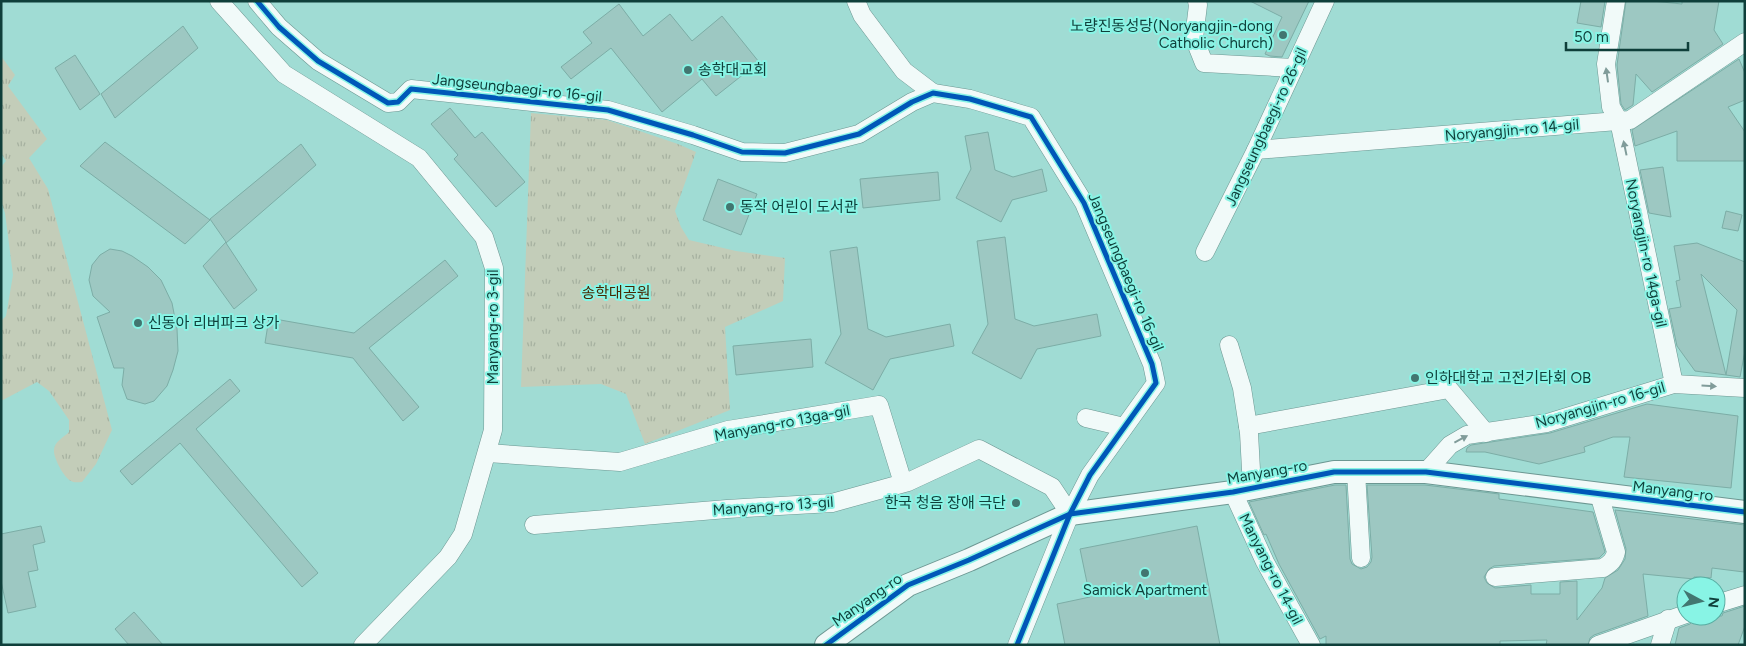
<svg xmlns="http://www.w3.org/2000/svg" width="1746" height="646" font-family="Figtree,'Noto Sans KR',sans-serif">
	<defs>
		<pattern id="park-tufts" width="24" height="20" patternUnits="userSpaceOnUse" patternTransform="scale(1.25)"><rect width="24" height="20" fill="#c3cdb9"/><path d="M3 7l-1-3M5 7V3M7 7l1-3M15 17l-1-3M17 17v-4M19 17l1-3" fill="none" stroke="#a6b1a0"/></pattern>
	</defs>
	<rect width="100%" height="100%" fill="#a0dcd4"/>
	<g fill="url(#park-tufts)">
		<path d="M1 56 15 75 8 86 47 139 29 158 48 189 112 430 96 464 82 482C78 482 74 483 71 481 64 478 53 457 54 450 54 442 64 437 69 432V420L49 391 37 382 1 401V321L6 316 13 275 5 213 1 201V167L6 161 1 153Z"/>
		<path d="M531 113 607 120 678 144 696 152 675 211 681 227 689 240 736 251 785 258 783 301 725 327 730 410 645 444 626 394 601 384 521 387Z"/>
	</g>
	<g fill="#9dc8c2" stroke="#7cada6">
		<path d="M1250 1H1309L1282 57 1270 56 1265 54 1282 17Z"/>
		<path d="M1581 1H1605L1601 27 1577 23Z"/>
		<path d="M1626 1H1652L1682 4V1H1719L1714 30 1723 44 1652 92 1636 74 1633 105 1625 110 1621 104 1617 65Z"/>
		<path d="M619 4 643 36 670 14 692 41 722 16 759 62 716 96 702 79 662 112 611 48 571 79 561 67 592 43 583 32Z"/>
		<path d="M183 26 198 48 115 118 101 94Z"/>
		<path d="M75 55 100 94 80 110 55 68Z"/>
		<path d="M1739 59 1745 73V100L1728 107 1745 132V161H1677V131L1635 146 1632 130Z"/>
		<path d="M450 108 475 138 482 132 525 182 496 207 454 159 458 155 431 124Z"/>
		<path d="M988 132 995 170 1013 177 1042 169 1047 191 1012 200 1001 222 956 198 971 169 965 136Z"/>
		<path d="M105 142 171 191 210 220 185 244 80 166Z"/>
		<path d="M301 144 316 165 226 243 257 290 234 309 203 266 226 242 210 219Z"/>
		<path d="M1663 167 1671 217 1649 213 1640 170Z"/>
		<path d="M938 172 940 200 863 208 860 179Z"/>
		<path d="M718 179 757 194 741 235 703 220Z"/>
		<path d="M1726 211 1742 215 1738 231 1722 228Z"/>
		<path d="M1005 237 1015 319 1034 326 1097 314 1101 336 1037 349 1021 379 972 353 988 324 977 241Z"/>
		<path d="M1697 243 1745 262V351L1740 377 1726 375 1737 310 1701 274 1726 375 1695 371 1677 346 1669 309 1681 307 1676 281 1680 280 1674 246Z"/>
		<path d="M857 247 868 329 886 337 950 324 954 346 890 359 873 390 825 363 841 334 830 251Z"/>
		<path d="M110 249 122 251 132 256 148 267 161 280 172 303 177 329 178 351 173 370 167 386 154 401 145 404 127 399 122 385 124 368H114L97 317 110 312 93 296 89 280 92 265 100 255Z"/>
		<path d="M445 260 458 276 369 348 419 407 403 421 353 358 265 343 269 318 354 333Z"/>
		<path d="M811 339 813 367 736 375 733 346Z"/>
		<path d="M230 379 240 391 196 429 318 573 302 587 180 443 132 485 120 471Z"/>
		<path d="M1647 404 1738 416 1731 488 1624 477 1630 437H1613L1584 447 1585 452 1539 464 1485 452H1466L1467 448 1471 445 1550 433Z"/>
		<path d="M1335 485H1346L1350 559 1352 564 1361 569 1367 567 1371 562 1372 557 1367 485H1425L1499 494V499L1593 512 1605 552 1599 558 1494 566 1489 569 1484 577 1487 583 1495 588 1531 585V594H1560V582L1577 581V620L1602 588 1605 578 1618 570 1625 559 1626 549 1615 510 1745 525 1744 572 1712 568 1711 578 1694 577V579L1643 574 1648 616 1594 635 1590 638 1588 645H1546L1547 640 1500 641V645H1326V636L1320 639 1279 564 1266 534 1264 535 1249 502Z"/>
		<path d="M41 526 45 542 33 545 38 570 28 572 36 607 8 613 1 581V534Z"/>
		<path d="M1197 526 1220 645H1065L1057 604 1090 597 1080 549Z"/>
		<path d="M1745 606V626L1738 645H1675L1679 628 1690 624 1694 620 1696 616H1722L1723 613Z"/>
		<path d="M134 612 163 645H129L115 629Z"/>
	</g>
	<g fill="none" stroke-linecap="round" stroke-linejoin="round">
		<defs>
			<g id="minor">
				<path d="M219 1 284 74 419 158 484 237 494 268 493 430 463 534 448 557 363 645"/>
				<path d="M257 1 279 27 318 61 388 103 398 102 411 89 608 110 693 135 742 152 785 153 859 134 912 102 933 93 970 99 1031 117 1084 203 1152 364 1156 383 1090 475 1070 514 1017 645"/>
				<path d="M856 1 862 15 904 71 933 93"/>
				<path d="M1197 1 1198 5 1194 38 1204 63 1294 68"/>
				<path d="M1616 1 1606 64 1611 107 1619 121 1674 384"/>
				<path d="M1256 150 1630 120 1745 42"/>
				<path d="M1205 252 1256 150 1325 1"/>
				<path d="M1229 345 1242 388 1249 433 1252 488"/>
				<path d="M1086 418 1124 427"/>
				<path d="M1248 426 1449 389 1486 433"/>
				<path d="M487 453 620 462 728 430 879 405 903 483"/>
				<path d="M1356 472 1361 558"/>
				<path d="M1426 472 1450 445 1467 435 1547 423 1674 384 1745 388"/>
				<path d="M1233 492 1265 562 1311 645"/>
				<path d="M534 525 727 509 832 503 908 482 979 449 1052 487 1070 514"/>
				<path d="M1495 577 1603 568C1611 563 1614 560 1616 552L1599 494"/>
				<path d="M1716 604 1745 595"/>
				<path d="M1598 645 1686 614"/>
				<path d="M1660 645 1668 619"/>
			</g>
			<path id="tertiary" d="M826 645 908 585 969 560 1070 514 1233 492 1334 472H1426L1745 512"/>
		</defs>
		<use href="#minor" stroke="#6c9792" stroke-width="19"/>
		<use href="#tertiary" stroke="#6c9792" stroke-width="24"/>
		<use href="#minor" stroke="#f1faf9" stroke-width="18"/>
		<use href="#tertiary" stroke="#f1faf9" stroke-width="22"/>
		<defs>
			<g id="cycleway">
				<path d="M257 1 279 27 318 61 388 103 398 102 411 89 608 110 693 135 742 152 785 153 859 134 912 102 933 93 970 99 1031 117 1084 203 1152 364 1156 383 1090 475 1070 514 1017 645"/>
				<path d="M826 645 908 585 969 560 1070 514 1233 492 1334 472H1426L1745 512"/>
			</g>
		</defs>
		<use href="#cycleway" stroke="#88f4e5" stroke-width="8"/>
		<use href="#cycleway" stroke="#0057b8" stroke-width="5"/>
	</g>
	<defs><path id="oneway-solid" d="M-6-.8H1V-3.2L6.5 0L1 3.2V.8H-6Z" transform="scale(1.25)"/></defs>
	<g fill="#809c9a">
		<use href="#oneway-solid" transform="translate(1607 75) rotate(-98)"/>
		<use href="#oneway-solid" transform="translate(1625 148) rotate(-102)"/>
		<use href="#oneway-solid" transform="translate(1709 386) rotate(3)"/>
		<use href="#oneway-solid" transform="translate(1461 439) rotate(-28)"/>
	</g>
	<g fill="#427670" stroke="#88f4e5" stroke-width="2">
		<circle cx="1283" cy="35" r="5"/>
		<circle cx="688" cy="70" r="5"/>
		<circle cx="730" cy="207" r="5"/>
		<circle cx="138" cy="323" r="5"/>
		<circle cx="1415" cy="378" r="5"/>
		<circle cx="1016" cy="503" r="5"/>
		<circle cx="1145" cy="573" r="5"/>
	</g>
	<g text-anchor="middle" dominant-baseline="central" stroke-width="4" stroke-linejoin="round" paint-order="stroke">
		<g font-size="15" fill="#0f3f3a" stroke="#88f4e5" text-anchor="start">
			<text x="1273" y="26" text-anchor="end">노량진동성당(Noryangjin-dong<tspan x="1273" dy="17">Catholic Church)</tspan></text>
			<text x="698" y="70">송학대교회</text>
			<text x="740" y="207">동작 어린이 도서관</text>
			<text x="148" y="323">신동아 리버파크 상가</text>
			<text x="1425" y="378">인하대학교 고전기타회 OB</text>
			<text x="1006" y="503" text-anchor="end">한국 청음 장애 극단</text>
			<text x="1145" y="590" text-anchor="middle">Samick Apartment</text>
		</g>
		<g font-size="15" fill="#0f3f3a" stroke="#88f4e5">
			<text transform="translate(517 88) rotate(6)">Jangseungbaegi-ro 16-gil</text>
			<text transform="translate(1266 127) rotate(-65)">Jangseungbaegi-ro 26-gil</text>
			<text transform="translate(1512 130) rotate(-5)">Noryangjin-ro 14-gil</text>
			<text transform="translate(1646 253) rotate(78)">Noryangjin-ro 14ga-gil</text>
			<text transform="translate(1126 272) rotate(67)">Jangseungbaegi-ro 16-gil</text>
			<text transform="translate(493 327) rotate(-90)">Manyang-ro 3-gil</text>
			<text transform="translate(1600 405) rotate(-16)">Noryangjin-ro 16-gil</text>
			<text transform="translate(782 423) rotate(-11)">Manyang-ro 13ga-gil</text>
			<text transform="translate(1267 472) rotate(-10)">Manyang-ro</text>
			<text transform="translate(1673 491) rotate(7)">Manyang-ro</text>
			<text transform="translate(773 506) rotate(-4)">Manyang-ro 13-gil</text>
			<text transform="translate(1271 569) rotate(63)">Manyang-ro 14-gil</text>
			<text transform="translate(867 600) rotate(-35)">Manyang-ro</text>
		</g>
		<g font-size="15" fill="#482802" stroke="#88f4e5">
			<text x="616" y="293">송학대공원</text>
		</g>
	</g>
	<rect width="1746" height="646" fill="none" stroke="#0f3f3a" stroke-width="5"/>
	<g transform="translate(1701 601) rotate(97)"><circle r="24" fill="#88f4e5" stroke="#58aca1"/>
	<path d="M0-4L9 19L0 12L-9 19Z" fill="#427670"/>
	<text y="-8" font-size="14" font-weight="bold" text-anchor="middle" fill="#0f3f3a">N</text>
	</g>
	<path d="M1566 42v8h122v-8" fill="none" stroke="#0f3f3a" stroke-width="2.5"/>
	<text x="1574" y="42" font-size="15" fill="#0f3f3a" stroke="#88f4e5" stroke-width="4" paint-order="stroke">50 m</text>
</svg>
